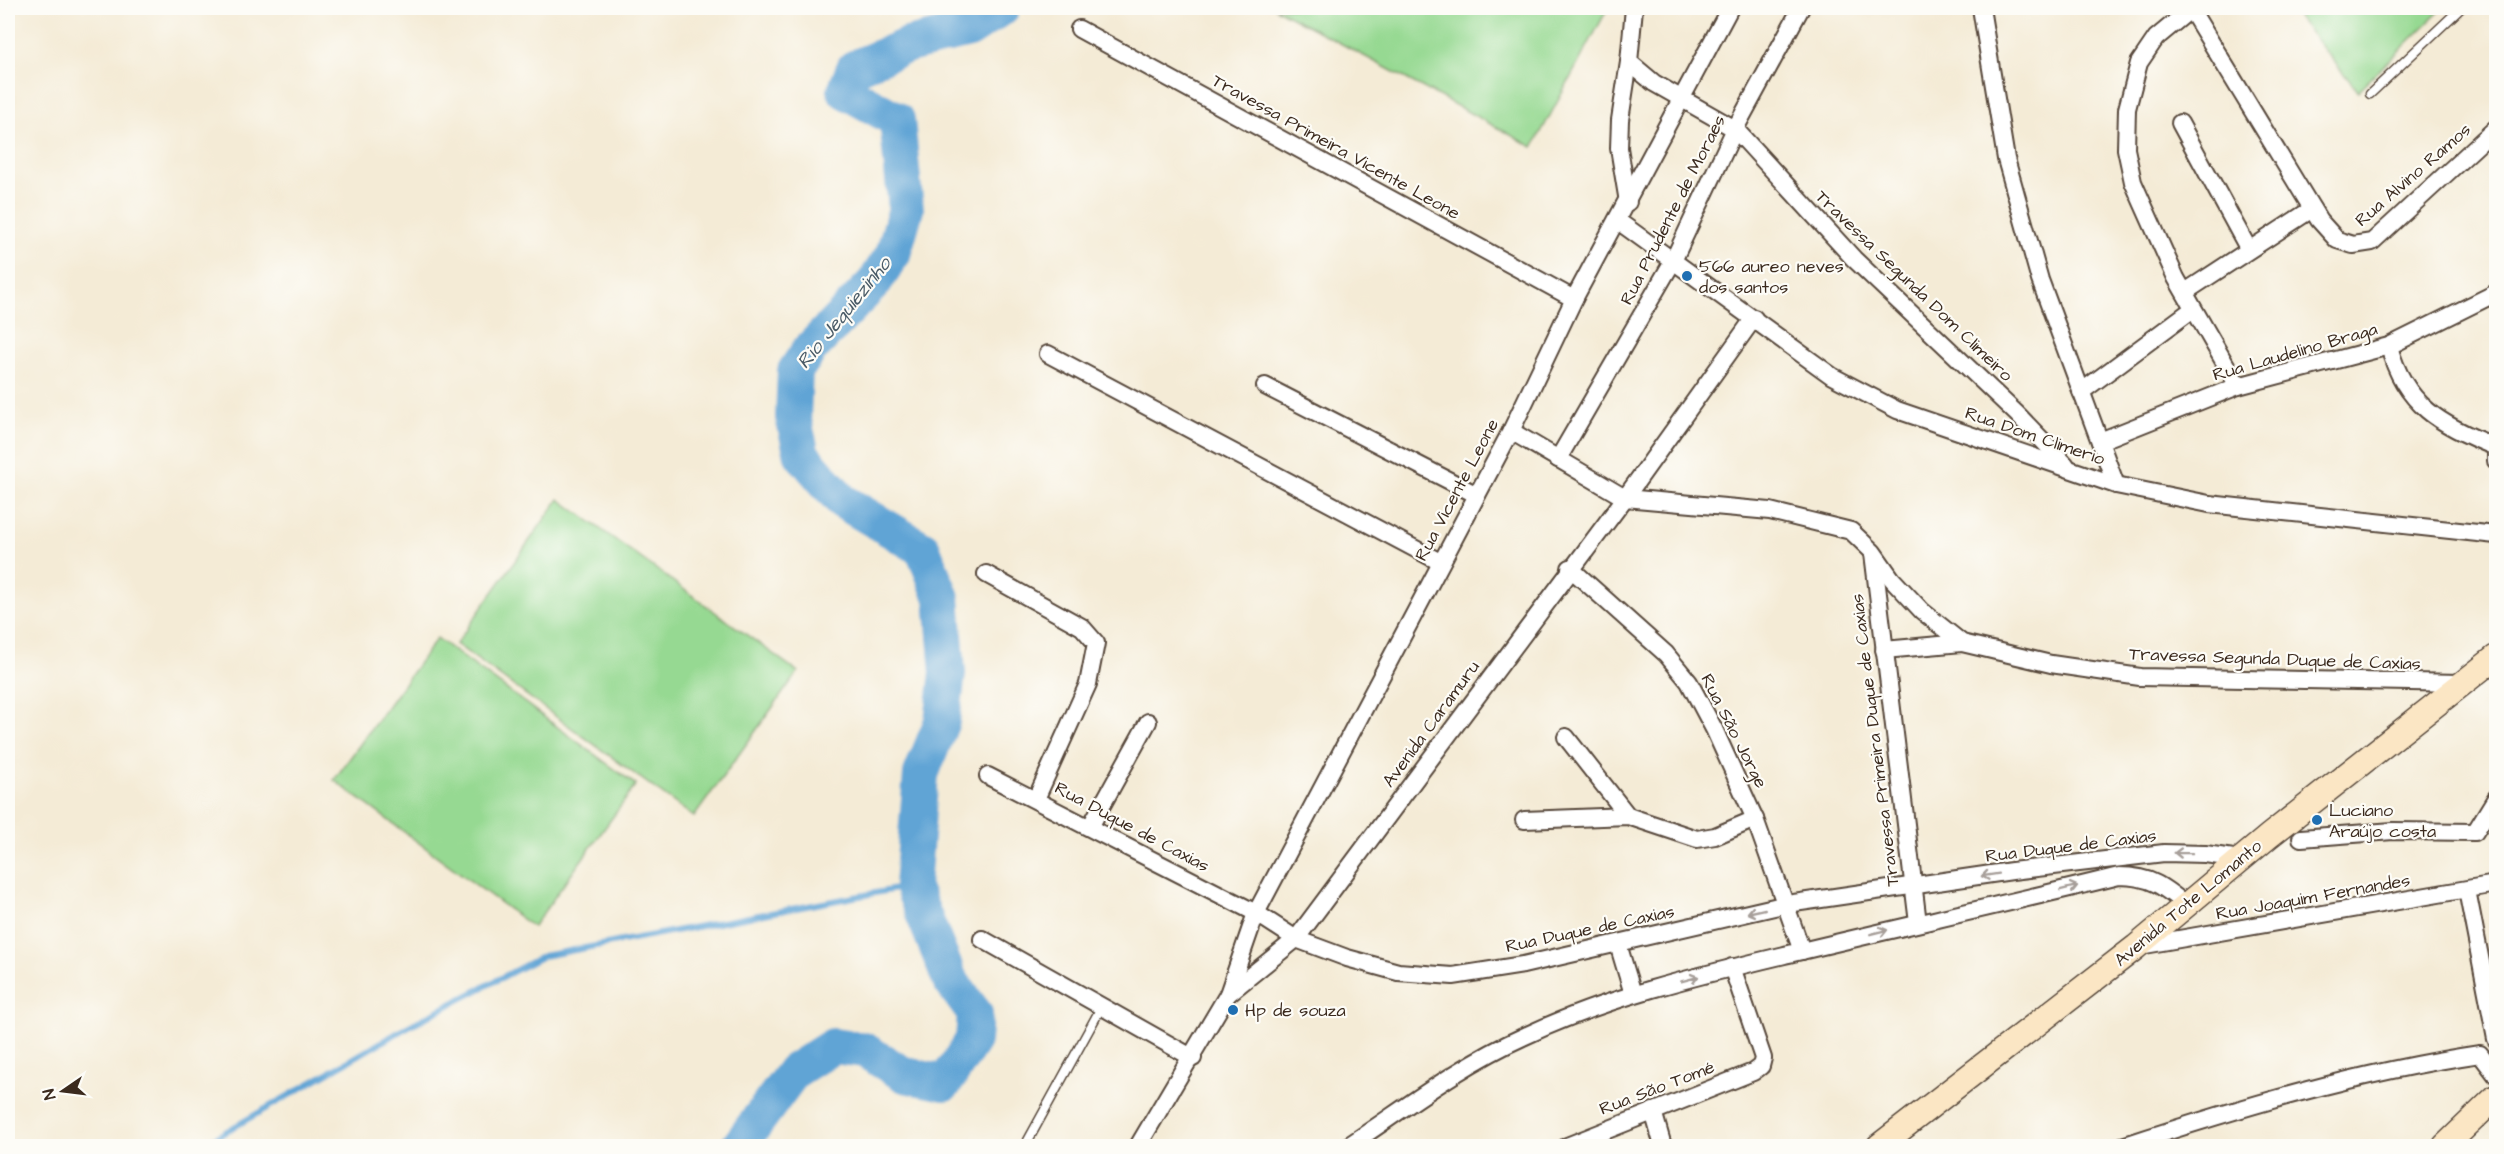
<svg xmlns="http://www.w3.org/2000/svg" width="2504" height="1154" font-family="'Architects Daughter',sans-serif">
	<rect width="100%" height="100%" fill="#fdfcf7"/>
	<filter id="ink" filterUnits="userSpaceOnUse"><feTurbulence type="fractalNoise" baseFrequency=".0167" numOctaves="2"/><feDisplacementMap in="SourceGraphic" scale="12" xChannelSelector="R" yChannelSelector="G"/><feConvolveMatrix kernelMatrix="1 2 1 2 8 2 1 2 1" color-interpolation-filters="sRGB"/></filter>
	<filter id="wash" filterUnits="userSpaceOnUse"><feTurbulence type="fractalNoise" baseFrequency=".008" numOctaves="4" result="noise"/><feDisplacementMap in="SourceGraphic" scale="24" xChannelSelector="R" yChannelSelector="G"/><feGaussianBlur stdDeviation="1.35" result="paint"/><feColorMatrix in="noise" values="0 0 0 0 0 0 0 0 0 0 0 0 0 0 0 0 0 1.4 0 .05"/><feComposite in="paint" operator="in"/></filter>
	<g filter="url(#wash)">
		<rect width="100%" height="100%" fill="#f4ebd6"/>
		<g fill="#96d992" stroke="#688258" stroke-width="1.5">
			<path d="M1275 8H1608L1533 147Z"/>
			<path d="M2290 8H2443L2358 91Z"/>
			<path d="M559 499 798 672 694 817 456 644Z"/>
			<path d="M437 638 636 785 533 927 334 780Z"/>
		</g>
		<g fill="none" stroke-linecap="round" stroke-linejoin="round">
			<path stroke="#61a4d5" stroke-width="6" d="M201 1146 411 1025 543 956 912 886"/>
			<path stroke="#61a4d5" stroke-width="36" d="M739 1146 794 1071 833 1046 864 1050 905 1075 945 1083 973 1040 975 1014 950 980 912 886 921 774 942 721 948 673 942 598 923 549 842 501 802 455 793 417 795 371 810 349 874 283 893 254 906 209 897 120 845 91 854 68 908 45 969 30 1002 8"/>
		</g>
	</g>
	<g filter="url(#ink)">
		<g fill="none" stroke-linecap="round" stroke-linejoin="round">
			<defs>
				<g id="lane">
					<path d="M2370 94 2461 8"/>
					<path d="M1025 1146 1102 1006"/>
				</g>
				<g id="street">
					<path d="M1634 8 1629 62 1654 83 1735 129 1854 259 2017 414 2066 465"/>
					<path d="M1981 8 2006 159 2040 280 2116 485"/>
					<path d="M2190 8 2319 220 2337 240 2353 245 2372 242 2496 128"/>
					<path d="M2191 9 2156 38 2139 63 2127 109 2126 149 2133 182 2176 278 2238 386"/>
					<path d="M1079 29 1574 299"/>
					<path d="M2180 123 2248 248"/>
					<path d="M1628 202 1619 148 1620 120 1629 62"/>
					<path d="M1618 221 1832 376 1897 410 2116 485 2209 504 2496 535"/>
					<path d="M2185 292 2312 209"/>
					<path d="M2389 346C2404 405 2442 426 2496 447V461"/>
					<path d="M1048 354 1440 562"/>
					<path d="M1265 386 1477 495"/>
					<path d="M2081 392 2193 309"/>
					<path d="M1511 431 1625 498 1770 511 1851 531 1873 552 1892 579 1922 611 1962 643 2051 664 2140 677 2462 683"/>
					<path d="M2100 441 2238 386 2389 346 2496 293"/>
					<path d="M1558 459 1673 261 1735 129 1801 8"/>
					<path d="M1873 553 1918 923"/>
					<path d="M1570 568 1666 654 1689 682 1714 729 1755 819 1802 951"/>
					<path d="M986 574 1082 627 1096 643 1088 684 1036 799"/>
					<path d="M1884 650 1962 643"/>
					<path d="M1566 737 1628 816"/>
					<path d="M988 776 1256 913 1296 939 1347 958 1398 972 1453 976 1523 965 1787 904 2012 871 2164 853 2205 854 2241 859"/>
					<path d="M1524 820 1628 816 1697 839 1715 836 1755 819"/>
					<path d="M1090 827 1148 722"/>
					<path d="M2301 838 2393 831 2475 832 2496 798"/>
					<path d="M2467 890 2496 1039"/>
					<path d="M982 939 1193 1058"/>
					<path d="M1618 944 1633 994"/>
					<path d="M2139 946 2496 884"/>
					<path d="M1228 994 1256 913 1511 431 1574 299 1730 8"/>
					<path d="M1653 1111 1663 1146"/>
					<path d="M1138 1146 1228 994 1296 939 1625 498 1754 318"/>
					<path d="M1348 1146C1405 1108 1462 1064 1525 1036 1610 996 1701 975 1793 953 1901 927 2010 903 2119 876 2150 876 2163 886 2186 905"/>
					<path d="M1567 1146 1753 1072 1761 1066 1763 1058 1732 967"/>
					<path d="M2122 1146C2239 1108 2358 1072 2480 1054L2496 1075"/>
				</g>
				<g id="secondary">
					<path d="M1879 1146 2136 947 2269 836 2496 657"/>
					<path d="M2445 1146 2496 1097"/>
				</g>
			</defs>
			<use href="#lane" stroke="#57473a" stroke-width="11"/>
			<use href="#street" stroke="#57473a" stroke-width="20"/>
			<use href="#secondary" stroke="#57473a" stroke-width="27"/>
			<use href="#lane" stroke="#fff" stroke-width="8"/>
			<use href="#street" stroke="#fff" stroke-width="16"/>
			<use href="#secondary" stroke="#fbe6c4" stroke-width="24"/>
		</g>
		<defs><path id="oneway-shaft" d="M-6 0H5M1.5-3L5.5 0L1.5 3" fill="none" stroke-width="1.6" stroke-linecap="round" stroke-linejoin="round" transform="scale(1.5)"/></defs>
		<g stroke="#a79f9a">
			<use href="#oneway-shaft" transform="translate(2183 853) rotate(-179)"/>
			<use href="#oneway-shaft" transform="translate(1990 875) rotate(171)"/>
			<use href="#oneway-shaft" transform="translate(2069 888) rotate(-14)"/>
			<use href="#oneway-shaft" transform="translate(1756 911) rotate(167)"/>
			<use href="#oneway-shaft" transform="translate(1879 932) rotate(-14)"/>
			<use href="#oneway-shaft" transform="translate(1690 979) rotate(-15)"/>
		</g>
	</g>
	<g fill="#1f6fb2" stroke="#fdfcf7" stroke-width="2">
		<circle cx="1687" cy="276" r="6"/>
		<circle cx="2317" cy="820" r="6"/>
		<circle cx="1233" cy="1010" r="6"/>
	</g>
	<g text-anchor="middle" dominant-baseline="central" stroke-width="4.5" stroke-linejoin="round" paint-order="stroke">
		<g font-size="18" fill="#3b2a1e" stroke="#fdfcf7">
			<text transform="translate(1336 147) rotate(29)">Travessa Primeira Vicente Leone</text>
			<text transform="translate(2413 175) rotate(-41)">Rua Alvino Ramos</text>
			<text transform="translate(1673 210) rotate(-63)">Rua Prudente de Moraes</text>
			<text transform="translate(1914 286) rotate(44)">Travessa Segunda Dom Climeiro</text>
			<text transform="translate(2295 352) rotate(-16)">Rua Laudelino Braga</text>
			<text transform="translate(2035 436) rotate(19)">Rua Dom Climerio</text>
			<text transform="translate(1457 490) rotate(-62)">Rua Vicente Leone</text>
			<text transform="translate(2275 659) rotate(2)">Travessa Segunda Duque de Caxias</text>
			<text transform="translate(1431 724) rotate(-54)">Avenida Caramuru</text>
			<text transform="translate(1734 731) rotate(63)">Rua São Jorge</text>
			<text transform="translate(1875 740) rotate(-97)">Travessa Primeira Duque de Caxias</text>
			<text transform="translate(1132 827) rotate(28)">Rua Duque de Caxias</text>
			<text transform="translate(2071 846) rotate(-7)">Rua Duque de Caxias</text>
			<text transform="translate(2313 897) rotate(-10)">Rua Joaquim Fernandes</text>
			<text transform="translate(2188 903) rotate(-40)">Avenida Tote Lomanto</text>
			<text transform="translate(1590 929) rotate(-12)">Rua Duque de Caxias</text>
			<text transform="translate(1657 1088) rotate(-21)">Rua São Tomé</text>
		</g>
		<g font-size="18" fill="#3b2a1e" stroke="#fdfcf7" text-anchor="start">
			<text x="1699" y="266">566 aureo neves<tspan x="1699" dy="21">dos santos</tspan></text>
			<text x="2329" y="810">Luciano<tspan x="2329" dy="21">Araújo costa</tspan></text>
			<text x="1245" y="1010">Hp de souza</text>
		</g>
		<g font-size="20" font-style="italic" fill="#4a5b67" stroke="#fdfcf7">
			<text transform="translate(844 313) rotate(-51)">Rio Jequiezinho</text>
		</g>
	</g>
	<rect width="2504" height="1154" fill="none" stroke="#fdfcf7" stroke-width="30"/>
	<g transform="translate(63 1091) rotate(256)" stroke="#fdfcf7" stroke-width="4.5" paint-order="stroke">
	<path d="M0-4.5L10 22L0 15L-10 22Z" fill="#3b2a1e"/>
	<text y="-9" font-size="16" font-weight="bold" text-anchor="middle" fill="#3b2a1e">N</text>
	</g>
</svg>
